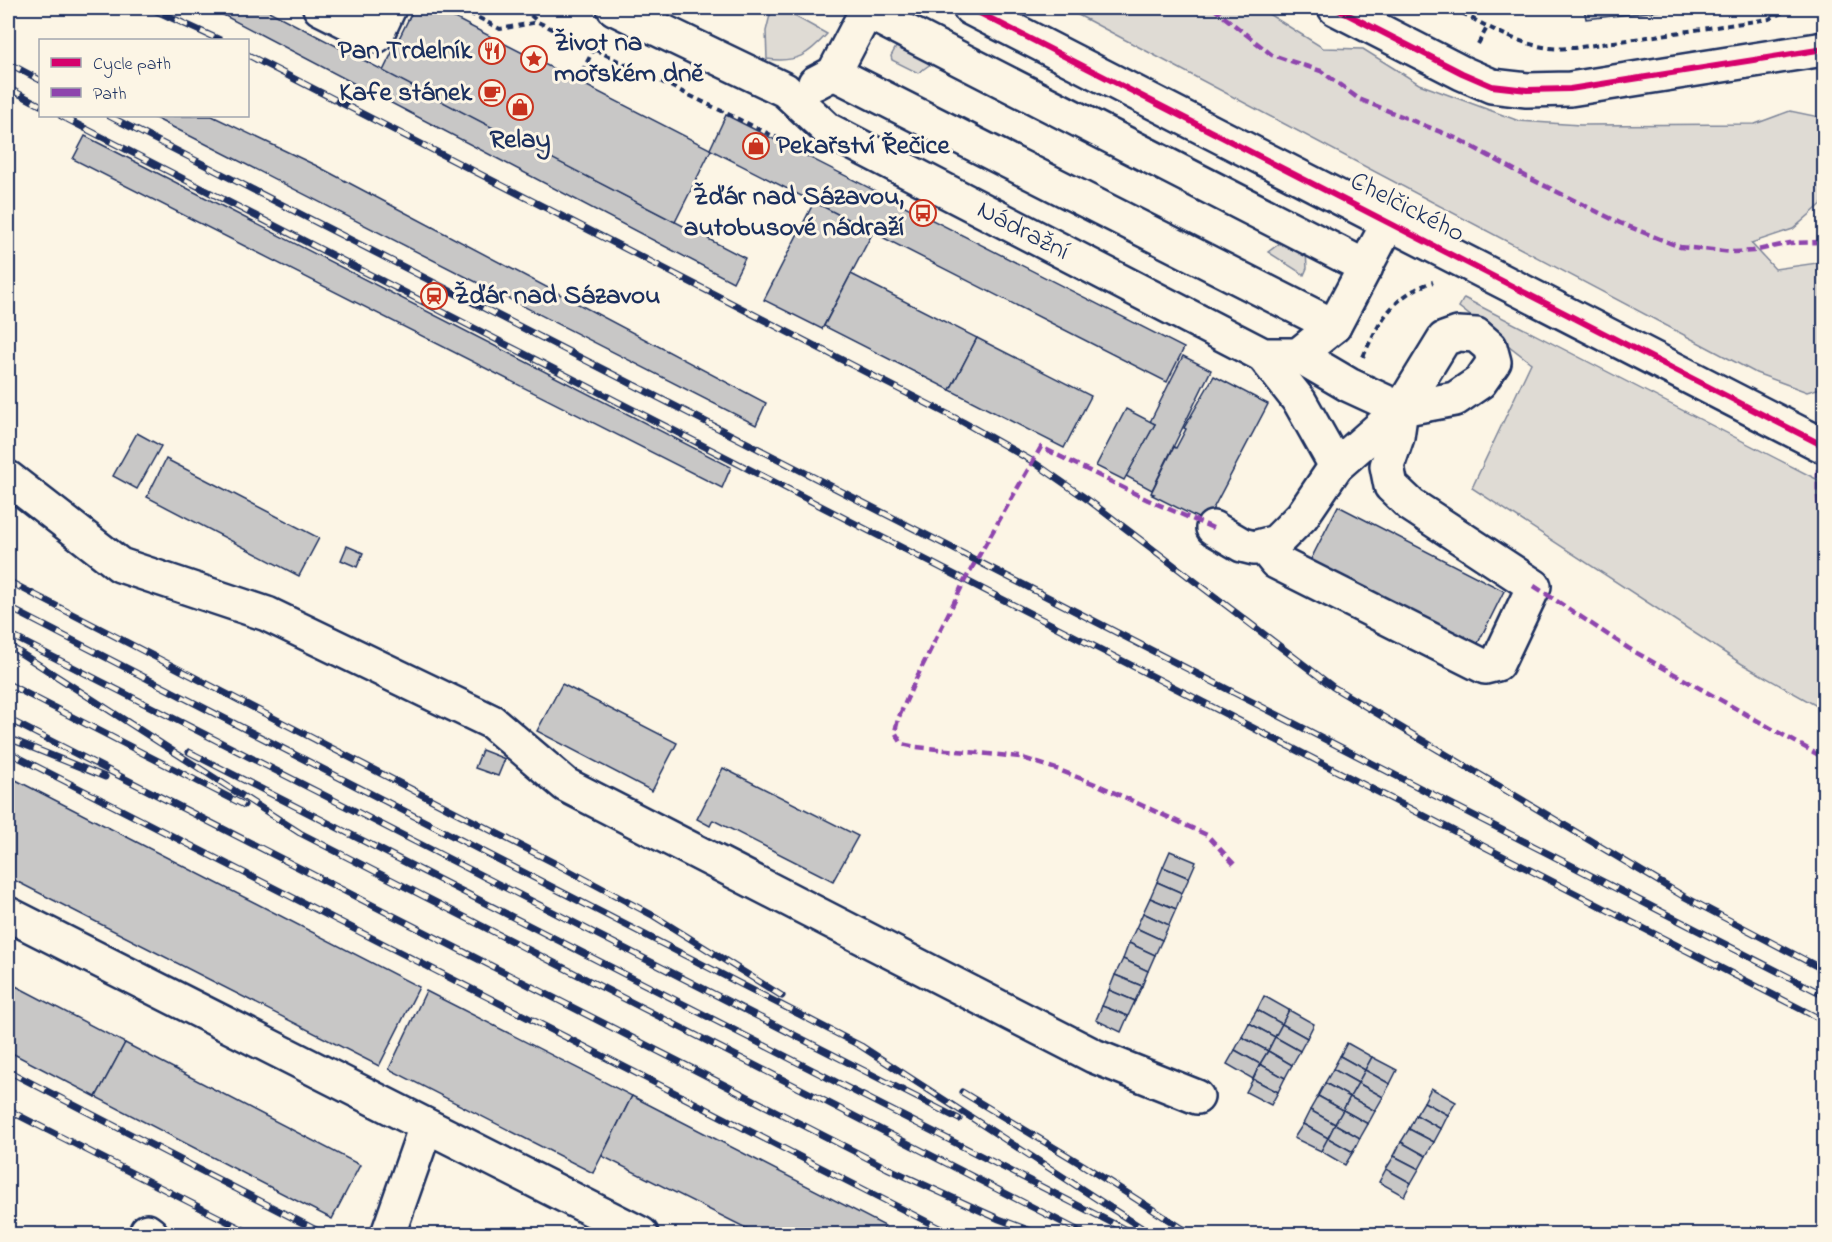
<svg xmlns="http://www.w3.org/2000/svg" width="1832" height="1242" font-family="'Indie Flower',sans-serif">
	<rect width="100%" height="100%" fill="#fcf5e5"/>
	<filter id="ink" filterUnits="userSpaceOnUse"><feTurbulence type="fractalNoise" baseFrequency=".0167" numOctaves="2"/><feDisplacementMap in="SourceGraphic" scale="12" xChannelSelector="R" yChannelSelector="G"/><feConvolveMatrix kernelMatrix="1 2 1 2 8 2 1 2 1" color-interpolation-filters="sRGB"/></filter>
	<g filter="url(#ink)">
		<g fill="#dfdbd4" stroke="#7d8599" stroke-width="1.5">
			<path d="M780 8 827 34C808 55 797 63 767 59L766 31 770 15Z"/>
			<path d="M1065 8H1259L1323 48 1363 49 1419 84 1519 121 1580 125 1755 124 1790 111 1824 118V202L1793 229 1751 243 1775 269 1824 262V387L1807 392 1756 373Z"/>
			<path d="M896 47 902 50 933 54 935 61 918 73 892 60 891 56Z"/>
			<path d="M1287 238 1306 251 1307 268 1304 275 1268 252Z"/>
			<path d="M1464 298 1824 483V710L1742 664 1472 488 1531 363 1459 307Z"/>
		</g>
		<g fill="#c8c7c6" stroke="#1b2f5e" stroke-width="1.5">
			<path d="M210 8H263L745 258 733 282Z"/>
			<path d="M414 8H435L710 149 711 150 675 222 383 71Z"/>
			<path d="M1584 8H1685L1586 19Z"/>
			<path d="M726 115 1184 348 1167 382 711 150 710 149Z"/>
			<path d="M151 116H212L317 166 766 403 756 425Z"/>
			<path d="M85 136 731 467 722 488 73 159Z"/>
			<path d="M814 202 873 232 822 329 764 300Z"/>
			<path d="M851 274 977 338 950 390 824 326Z"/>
			<path d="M977 338 1091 396 1064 448 950 390Z"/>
			<path d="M1183 356 1211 370 1152 490 1126 476 1155 424 1150 422Z"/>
			<path d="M1214 376 1268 404 1206 522 1152 495 1154 494 1151 493 1174 447 1176 448 1186 429 1184 428Z"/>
			<path d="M1126 409 1155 424 1124 480 1096 466Z"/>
			<path d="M137 433 161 446 137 489 113 476Z"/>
			<path d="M166 459 319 538 299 576 147 497Z"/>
			<path d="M1338 506 1504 591 1474 651 1307 567Z"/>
			<path d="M347 546 363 553 357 567 341 560Z"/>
			<path d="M562 684 677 743 652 791 537 731Z"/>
			<path d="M482 750 505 759 498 776 475 768Z"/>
			<path d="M723 768 858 836 833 881 713 820 710 826 697 819Z"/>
			<path d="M8 776 419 987 379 1066 8 877Z"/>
			<path d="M1170 851 1196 862 1189 878 1163 867Z"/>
			<path d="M1163 867 1189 878 1182 893 1157 882Z"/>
			<path d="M1157 882 1182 893 1176 909 1150 898Z"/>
			<path d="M1150 898 1176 909 1169 925 1143 913Z"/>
			<path d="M1143 913 1169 925 1162 940 1136 928Z"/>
			<path d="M1136 928 1162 940 1155 955 1129 943Z"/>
			<path d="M1129 943 1155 955 1148 971 1123 959Z"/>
			<path d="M1123 959 1148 971 1142 986 1115 975Z"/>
			<path d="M1115 975 1142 986 1135 1001 1109 990Z"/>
			<path d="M8 982 125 1043 96 1097 8 1051Z"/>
			<path d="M1109 990 1135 1001 1128 1016 1102 1006Z"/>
			<path d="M426 991 632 1096 593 1173 389 1069Z"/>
			<path d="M1264 996 1289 1010 1282 1024 1257 1010Z"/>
			<path d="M1102 1006 1128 1016 1121 1032 1096 1020Z"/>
			<path d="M1257 1010 1282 1024 1275 1037 1249 1023Z"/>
			<path d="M1289 1010 1314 1024 1307 1038 1282 1024Z"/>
			<path d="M1249 1023 1275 1037 1268 1051 1242 1037Z"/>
			<path d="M1282 1024 1307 1038 1300 1051 1275 1037Z"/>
			<path d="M1242 1037 1268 1051 1260 1064 1235 1050Z"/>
			<path d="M1275 1037 1300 1051 1292 1065 1268 1051Z"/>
			<path d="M125 1043 360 1165 332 1219 96 1097Z"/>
			<path d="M1347 1043 1372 1057 1365 1070 1340 1056Z"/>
			<path d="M1235 1050 1260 1064 1253 1079 1227 1064Z"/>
			<path d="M1268 1051 1292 1065 1285 1078 1260 1064Z"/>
			<path d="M1340 1056 1365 1070 1358 1083 1333 1069Z"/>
			<path d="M1372 1057 1397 1070 1390 1084 1365 1070Z"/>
			<path d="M1260 1064 1285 1078 1278 1092 1253 1079Z"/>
			<path d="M1333 1069 1358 1083 1350 1097 1325 1083Z"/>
			<path d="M1365 1070 1390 1084 1383 1097 1358 1083Z"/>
			<path d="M1253 1079 1278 1092 1271 1105 1246 1092Z"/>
			<path d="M1325 1083 1350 1097 1343 1110 1318 1096Z"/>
			<path d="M1358 1083 1383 1097 1375 1111 1350 1097Z"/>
			<path d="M1431 1088 1456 1102 1448 1115 1424 1102Z"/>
			<path d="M632 1096 885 1226 881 1234H758L602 1156Z"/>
			<path d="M1318 1096 1343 1110 1335 1124 1310 1110Z"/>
			<path d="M1350 1097 1375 1111 1368 1124 1343 1110Z"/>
			<path d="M1424 1102 1448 1115 1441 1129 1416 1115Z"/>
			<path d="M1310 1110 1335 1124 1328 1138 1303 1124Z"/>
			<path d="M1343 1110 1368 1124 1360 1138 1335 1124Z"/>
			<path d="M1416 1115 1441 1129 1434 1142 1409 1129Z"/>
			<path d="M1303 1124 1328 1138 1321 1151 1294 1138Z"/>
			<path d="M1335 1124 1360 1138 1353 1152 1328 1138Z"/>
			<path d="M1409 1129 1434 1142 1426 1156 1401 1142Z"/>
			<path d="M1328 1138 1353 1152 1345 1165 1321 1151Z"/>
			<path d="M1401 1142 1426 1156 1419 1169 1394 1156Z"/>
			<path d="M1394 1156 1419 1169 1411 1183 1386 1169Z"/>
			<path d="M1386 1169 1411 1183 1404 1196 1379 1182Z"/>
		</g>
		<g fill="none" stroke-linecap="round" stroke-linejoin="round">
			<defs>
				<g id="minor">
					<path d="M320 8 376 36 389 8"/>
					<path id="s1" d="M614 8 785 90 828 130 1263 355H1298L1334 326 1389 222"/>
					<path d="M970 8 1824 446"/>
					<path d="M1335 8 1462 73 1492 86 1527 90 1570 89 1824 49"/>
					<path d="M866 11 1366 267"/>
					<path d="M834 73 1334 326"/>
					<path d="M815 83 834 73 868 8"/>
					<path d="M1263 355 1300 402 1336 466"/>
					<path d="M8 478 120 565 267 614 492 722 566 785 1094 1056 1197 1097"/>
					<path d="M1213 528 1242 545 1254 548 1276 542 1302 516 1336 466 1401 409 1444 339 1458 334 1476 335 1490 347 1494 362 1480 382 1455 399 1401 409 1349 385 1298 355"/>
					<path d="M1263 546 1276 562 1485 667 1497 664 1534 586 1411 505 1391 486 1387 466 1397 437 1401 409"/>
					<path d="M8 914 641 1234"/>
					<path d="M147 1231 151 1234"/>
					<path d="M388 1234 426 1126"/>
				</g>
			</defs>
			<use href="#minor" stroke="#1b2f5e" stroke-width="38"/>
			<g stroke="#1b2f5e" stroke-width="4" stroke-dasharray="6 4.5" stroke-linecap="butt">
				<path d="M460 8 500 29 538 22"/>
				<path d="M523 8 538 22 794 146"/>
				<path d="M1453 8C1483 24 1515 44 1550 48 1557 49 1566 48 1574 48L1769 19 1791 8"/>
				<path d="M1478 44 1488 26"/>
				<path d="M577 81 594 49"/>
				<path d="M1363 357C1379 321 1393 295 1433 282"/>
			</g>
			<use href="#minor" stroke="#fcf5e5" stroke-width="33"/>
			<defs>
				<g id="rail">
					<path d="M150 8 220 40"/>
					<path d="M248 55 963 422 1032 461 1091 502 1333 687 1683 896 1824 970"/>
					<path d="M8 63 40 80"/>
					<path d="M8 88 40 105"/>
					<path d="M61 116 1824 1021"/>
					<path d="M109 116 1824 995"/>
					<path d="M8 581 566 869 654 916 782 996"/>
					<path d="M8 607 861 1046 1151 1234"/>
					<path d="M8 634 959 1119"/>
					<path d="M8 645 300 833 1085 1234"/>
					<path d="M8 684 244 805"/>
					<path d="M8 719 887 1168 999 1219 1039 1234"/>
					<path d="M8 738 105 777"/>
					<path d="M8 752 951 1234"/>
					<path d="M189 752 1134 1234"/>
					<path d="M8 1071 324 1234"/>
					<path d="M962 1092 1083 1165 1191 1234"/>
					<path d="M8 1110 252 1234"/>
				</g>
			</defs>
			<use href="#rail" stroke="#1b2f5e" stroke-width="7"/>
			<use href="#rail" stroke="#fcf5e5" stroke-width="4.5" stroke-dasharray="14" stroke-linecap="butt"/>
			<g stroke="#8e44ad" stroke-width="4.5" stroke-dasharray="9 4.5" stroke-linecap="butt">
				<path d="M1213 8 1272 55 1321 71 1359 99 1458 139 1531 179 1620 223 1680 247 1734 252 1753 251 1790 243 1824 242"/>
				<path d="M1818 469C1818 488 1816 507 1824 524"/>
				<path d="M1213 528 1148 500 1041 447 965 580 914 683 898 719 895 732 902 744 916 747 1020 757 1059 770 1100 786 1207 835 1234 864"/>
				<path d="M1534 586 1628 648 1824 758"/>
			</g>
			<defs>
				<g id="cycleway">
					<path d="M970 8 1824 446"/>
					<path d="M1335 8 1462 73 1492 86 1527 90 1570 89 1824 49"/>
				</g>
			</defs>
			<use href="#cycleway" stroke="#fcf5e5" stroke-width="10"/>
			<use href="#cycleway" stroke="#d6006c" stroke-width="6"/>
		</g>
	</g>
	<defs>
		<symbol id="restaurant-ring" viewBox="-11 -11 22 22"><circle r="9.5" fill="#fcf5e5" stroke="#c8321e" stroke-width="1.5"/><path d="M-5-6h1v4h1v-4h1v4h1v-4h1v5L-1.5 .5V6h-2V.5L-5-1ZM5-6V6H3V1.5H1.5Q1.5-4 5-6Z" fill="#c8321e"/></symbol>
		<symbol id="sight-ring" viewBox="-11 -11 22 22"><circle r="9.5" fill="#fcf5e5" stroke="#c8321e" stroke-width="1.5"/><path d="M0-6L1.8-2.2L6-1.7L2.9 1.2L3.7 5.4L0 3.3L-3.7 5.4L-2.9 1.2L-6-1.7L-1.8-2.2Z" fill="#c8321e"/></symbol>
		<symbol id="cafe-ring" viewBox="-11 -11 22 22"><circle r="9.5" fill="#fcf5e5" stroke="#c8321e" stroke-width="1.5"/><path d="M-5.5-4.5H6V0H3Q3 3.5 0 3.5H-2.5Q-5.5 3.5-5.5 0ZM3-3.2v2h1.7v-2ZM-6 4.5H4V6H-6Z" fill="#c8321e"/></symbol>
		<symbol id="shop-ring" viewBox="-11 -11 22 22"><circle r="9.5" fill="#fcf5e5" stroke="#c8321e" stroke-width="1.5"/><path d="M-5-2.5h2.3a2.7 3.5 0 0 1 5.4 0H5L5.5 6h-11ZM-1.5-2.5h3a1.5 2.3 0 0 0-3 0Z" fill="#c8321e"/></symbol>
		<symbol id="bus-ring" viewBox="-11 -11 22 22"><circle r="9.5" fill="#fcf5e5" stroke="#c8321e" stroke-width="1.5"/><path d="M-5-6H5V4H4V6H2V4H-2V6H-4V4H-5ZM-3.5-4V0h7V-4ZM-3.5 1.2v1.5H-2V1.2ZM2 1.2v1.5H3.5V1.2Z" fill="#c8321e"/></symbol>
		<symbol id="station-ring" viewBox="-11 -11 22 22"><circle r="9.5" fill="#fcf5e5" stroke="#c8321e" stroke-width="1.5"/><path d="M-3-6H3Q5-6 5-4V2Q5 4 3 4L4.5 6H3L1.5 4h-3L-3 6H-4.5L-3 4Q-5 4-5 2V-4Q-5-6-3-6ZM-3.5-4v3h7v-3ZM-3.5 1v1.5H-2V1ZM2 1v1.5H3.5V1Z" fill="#c8321e"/></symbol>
	</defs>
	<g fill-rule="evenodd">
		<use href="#restaurant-ring" x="477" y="36" width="30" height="30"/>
		<use href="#sight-ring" x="519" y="44" width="30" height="30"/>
		<use href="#cafe-ring" x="477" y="78" width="30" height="30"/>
		<use href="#shop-ring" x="505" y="92" width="30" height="30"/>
		<use href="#shop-ring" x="741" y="131" width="30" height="30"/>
		<use href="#bus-ring" x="908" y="198" width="30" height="30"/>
		<use href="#station-ring" x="419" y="281" width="30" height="30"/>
	</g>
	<g text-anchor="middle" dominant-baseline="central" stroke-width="6" stroke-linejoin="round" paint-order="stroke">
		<g font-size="27" font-weight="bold" fill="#1b2f5e" stroke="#fcf5e5" text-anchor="start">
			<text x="554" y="43">Život na<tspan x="554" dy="31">mořském dně</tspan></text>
			<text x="472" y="51" text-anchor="end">Pan Trdelník</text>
			<text x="472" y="93" text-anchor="end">Kafe stánek</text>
			<text x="520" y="140" text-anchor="middle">Relay</text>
			<text x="776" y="146">Pekařství Řečice</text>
			<text x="904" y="197" text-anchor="end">Žďár nad Sázavou,<tspan x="904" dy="31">autobusové nádraží</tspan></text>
			<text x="454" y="296">Žďár nad Sázavou</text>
		</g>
		<g font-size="27" fill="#1b2f5e" stroke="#fcf5e5">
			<text transform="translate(1407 208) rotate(27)">Chelčického</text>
			<text stroke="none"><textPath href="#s1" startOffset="468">Nádražní</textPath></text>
		</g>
	</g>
	<rect width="1832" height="1242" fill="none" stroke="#fcf5e5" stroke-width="30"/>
	<rect x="15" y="15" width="1802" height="1212" fill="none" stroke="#1b2f5e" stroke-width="2" filter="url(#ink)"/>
	<rect x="39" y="39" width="210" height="78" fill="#fcf5e5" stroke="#a2a6af" stroke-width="1.5"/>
	<rect x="51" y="58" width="30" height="9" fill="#d6006c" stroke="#a2a6af" stroke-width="1.5"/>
	<text x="93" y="69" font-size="18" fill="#1b2f5e">Cycle path</text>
	<rect x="51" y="88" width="30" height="9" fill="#8e44ad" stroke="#a2a6af" stroke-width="1.5"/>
	<text x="93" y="99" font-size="18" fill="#1b2f5e">Path</text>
</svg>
